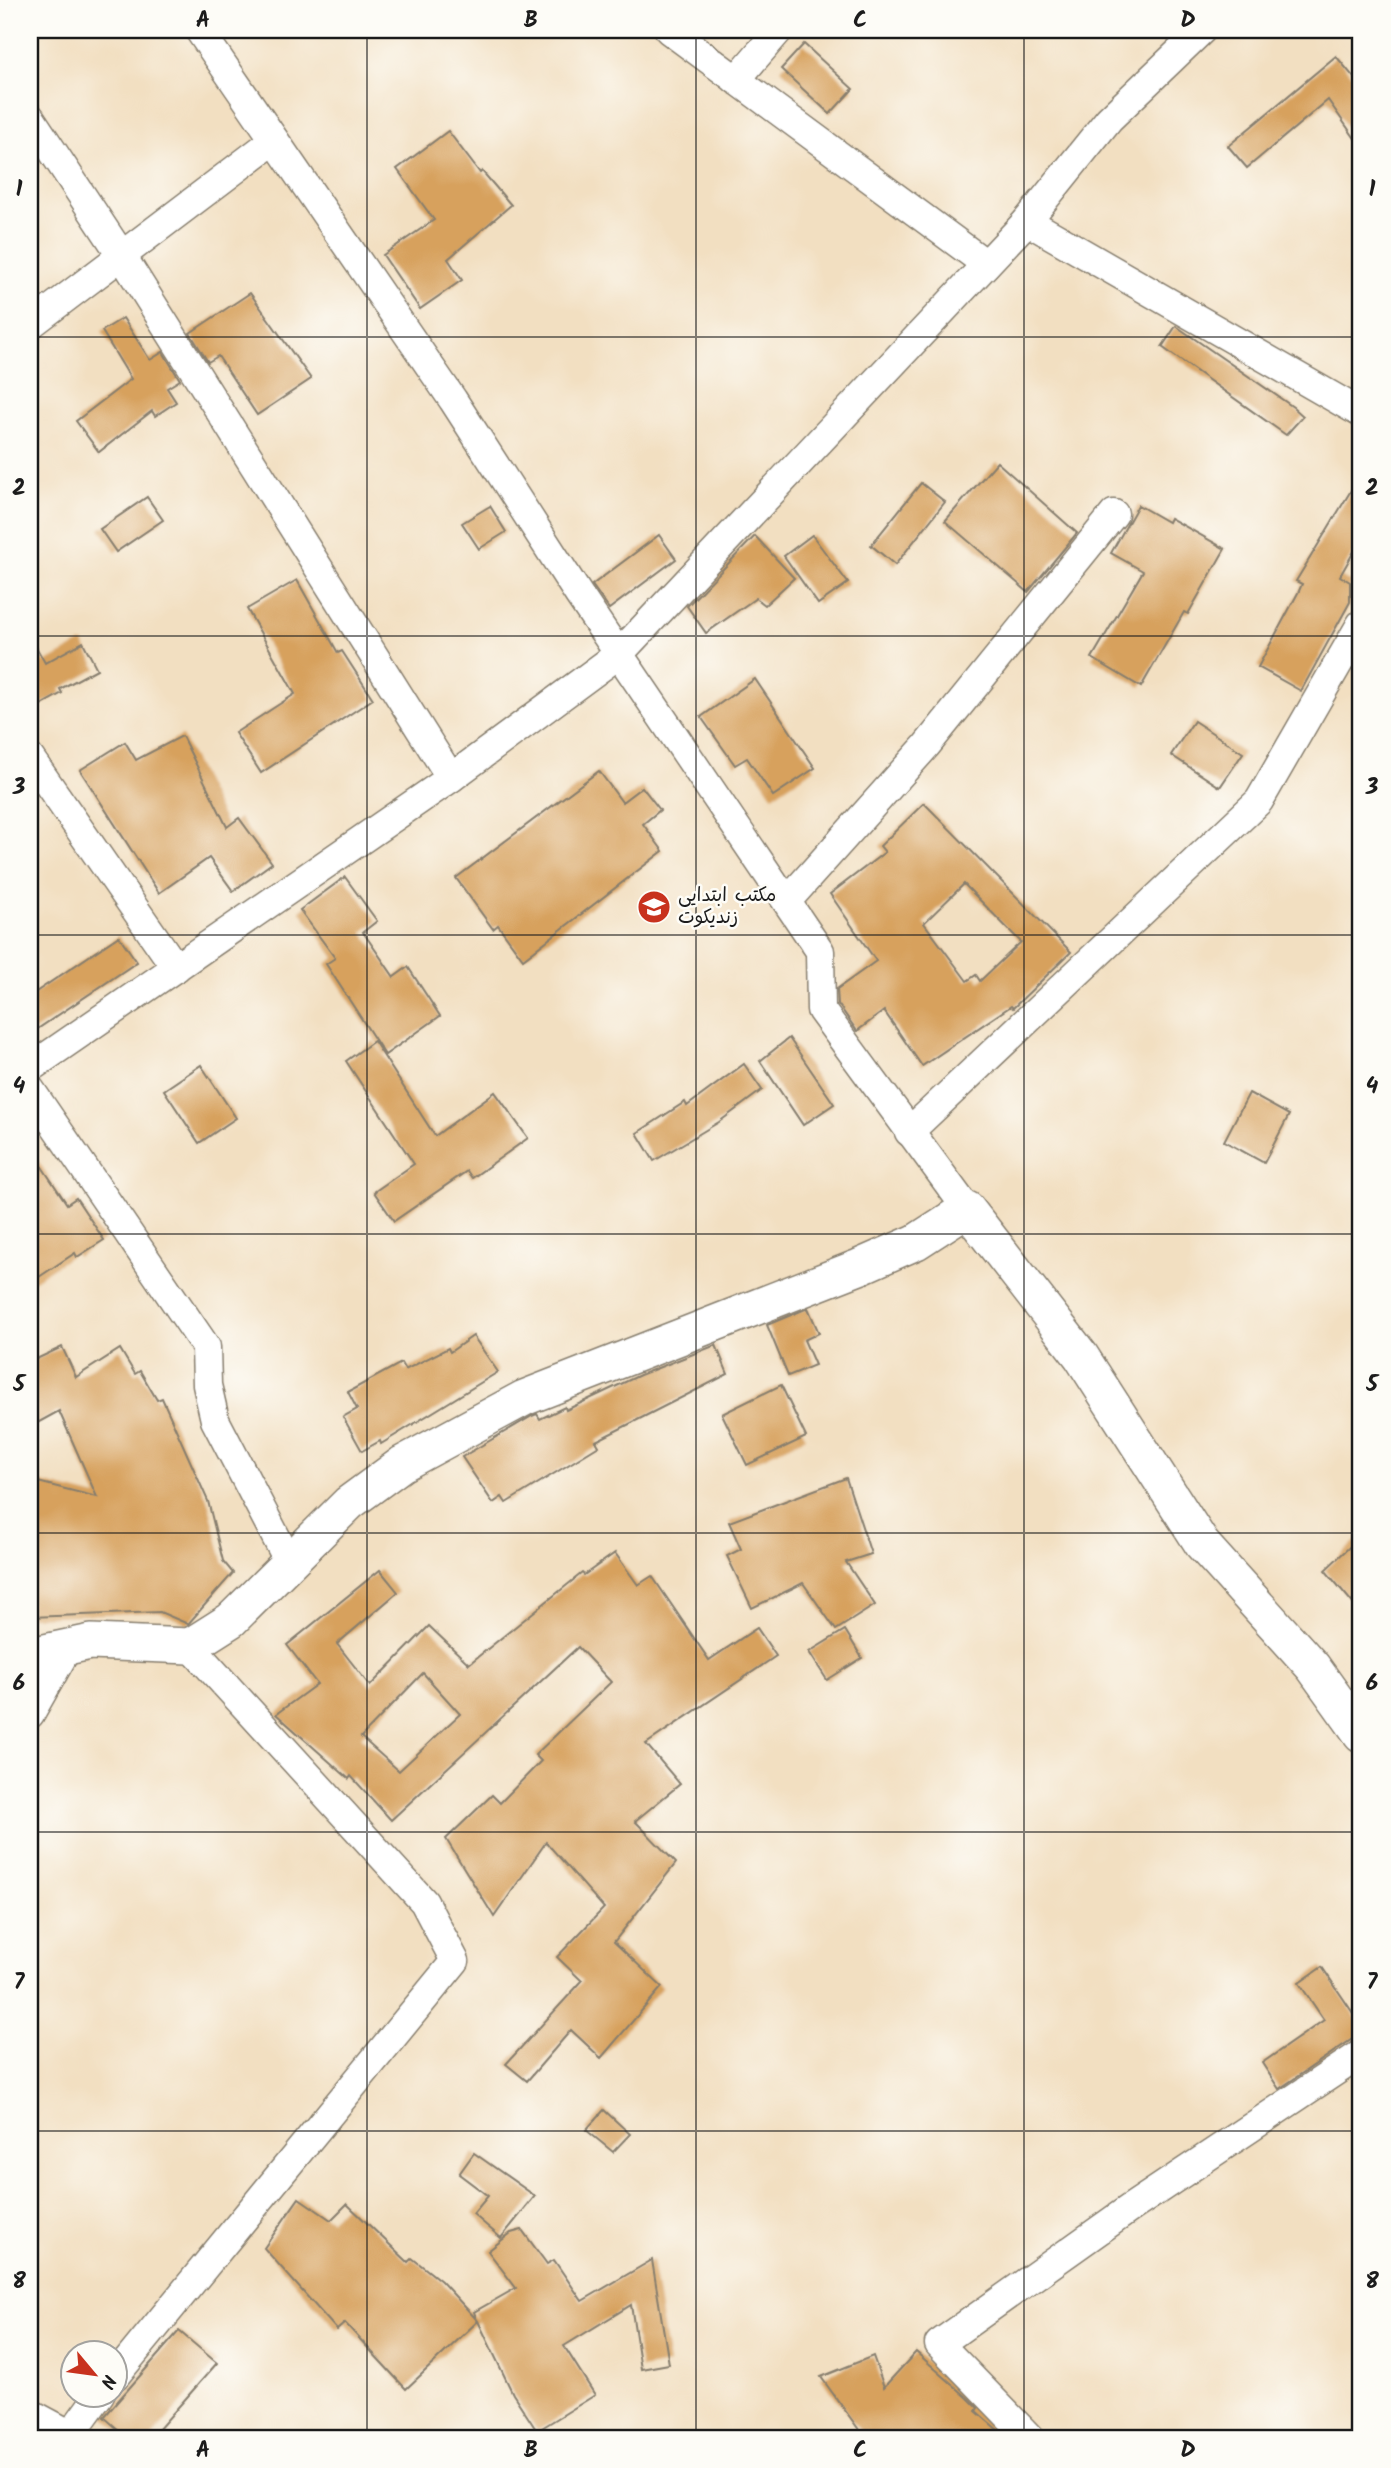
<svg xmlns="http://www.w3.org/2000/svg" width="1391" height="2468" font-family="Kalam,'Playpen Sans Arabic',sans-serif">
	<rect width="100%" height="100%" fill="#fdfcf7"/>
	<filter id="ink" filterUnits="userSpaceOnUse"><feTurbulence type="fractalNoise" baseFrequency=".0143" numOctaves="2"/><feDisplacementMap in="SourceGraphic" scale="14" xChannelSelector="R" yChannelSelector="G"/><feConvolveMatrix kernelMatrix="1 2 1 2 8 2 1 2 1" color-interpolation-filters="sRGB"/></filter>
	<filter id="wash" filterUnits="userSpaceOnUse"><feTurbulence type="fractalNoise" baseFrequency=".00686" numOctaves="4" result="noise"/><feDisplacementMap in="SourceGraphic" scale="28" xChannelSelector="R" yChannelSelector="G"/><feGaussianBlur stdDeviation="1.57" result="paint"/><feColorMatrix in="noise" values="0 0 0 0 0 0 0 0 0 0 0 0 0 0 0 0 0 1.4 0 .05"/><feComposite in="paint" operator="in"/></filter>
	<g filter="url(#wash)">
		<rect width="100%" height="100%" fill="#f2dfc1"/>
		<g id="blocks">
			<g fill="#d7a15d" fill-rule="evenodd">
				<path d="M804 44 853 89 830 114 781 69Z"/>
				<path d="M1336 56 1361 86V147L1328 100 1247 168 1228 146Z"/>
				<path d="M448 131 480 173 482 171 511 205 448 259 462 280 420 309 383 255 434 220 397 169Z"/>
				<path d="M250 293 311 379 257 415 218 356 208 362 190 333Z"/>
				<path d="M123 318 150 360 163 352 180 380 167 388 176 402 155 416 152 411 99 452 76 421 131 379 102 331Z"/>
				<path d="M1176 326 1293 407 1303 416 1286 435 1162 347Z"/>
				<path d="M997 462 1077 533 1028 592 945 521Z"/>
				<path d="M1361 474V539L1340 576 1350 582V602L1301 691 1258 667 1299 591 1302 584 1296 581Z"/>
				<path d="M921 483 945 502 895 565 871 545Z"/>
				<path d="M147 497 163 520 116 552 100 529Z"/>
				<path d="M1138 505 1168 522 1170 518 1225 549 1188 614 1184 612 1141 687 1092 658 1143 571 1111 553Z"/>
				<path d="M490 506 506 532 479 549 462 523Z"/>
				<path d="M659 535 676 559 609 609 592 585Z"/>
				<path d="M812 535 848 583 818 604 784 556Z"/>
				<path d="M755 536 794 578 765 605 756 598 706 633 687 606Z"/>
				<path d="M297 580 338 653 342 651 373 699 261 773 235 733 295 694 247 609Z"/>
				<path d="M30 636 45 663 83 642 97 669 60 689 62 693 30 711Z"/>
				<path d="M755 679 815 768 773 796 747 758 735 765 701 717Z"/>
				<path d="M1194 721 1243 753 1220 787 1171 755Z"/>
				<path d="M182 736 227 827 239 818 272 863 233 891 209 858 159 893 80 770 125 742 136 760Z"/>
				<path d="M599 771 622 802 642 787 660 810 643 824 663 851 523 959 498 925 493 929 456 878Z"/>
				<path d="M924 803 1071 952 1013 1008 1011 1006 922 1066 884 1011 857 1031 838 1004 837 989 876 961 830 894 885 852 880 846ZM964 884 1021 942 980 981 976 975 967 981 924 923Z"/>
				<path d="M345 877 377 921 363 932 394 977 408 967 440 1016 385 1055 326 964 335 958 300 910Z"/>
				<path d="M119 936 137 962 30 1034V996Z"/>
				<path d="M789 1038 834 1104 803 1125 760 1061Z"/>
				<path d="M374 1041 435 1136 495 1092 528 1138 472 1178 467 1171 394 1221 374 1192 414 1164 346 1061Z"/>
				<path d="M744 1064 762 1090 719 1122 654 1161 637 1133 685 1102 687 1106Z"/>
				<path d="M201 1065 236 1118 199 1143 164 1090Z"/>
				<path d="M1249 1093 1289 1115 1264 1163 1224 1141Z"/>
				<path d="M30 1149 67 1204 76 1198 104 1240 77 1257 75 1253 30 1283Z"/>
				<path d="M808 1308 819 1333 804 1340 815 1365 788 1376 767 1325Z"/>
				<path d="M473 1336 498 1372 381 1444 380 1441 362 1451 343 1417 357 1409 348 1392 401 1363 405 1370 448 1348 450 1352Z"/>
				<path d="M716 1345 728 1374 596 1441 599 1446 506 1503 502 1497 493 1503 462 1457 532 1416 537 1414 540 1419 565 1407 566 1410 640 1375Z"/>
				<path d="M62 1347 76 1377 120 1349 135 1374 140 1371 157 1400 162 1398 208 1501 223 1561 233 1573 188 1624 160 1612 30 1617V1480L97 1497 59 1411 30 1427V1362Z"/>
				<path d="M781 1385 806 1437 747 1465 722 1414Z"/>
				<path d="M846 1478 871 1554 846 1562 875 1605 836 1630 803 1583 752 1608 727 1556 741 1549 729 1522Z"/>
				<path d="M1361 1536V1613L1325 1570Z"/>
				<path d="M615 1553 638 1585 652 1576 709 1660 757 1628 776 1656 646 1744 680 1784 635 1821 676 1863 614 1942 662 1987 601 2058 571 2030 527 2081 506 2064 582 1981 557 1957 604 1908 546 1842 494 1917 446 1839 492 1795 500 1803 541 1761 535 1755 611 1682 578 1647 391 1820 351 1776 349 1779 276 1714 317 1684 287 1645 380 1570 398 1592 337 1644 370 1686 429 1626 469 1664 582 1573 584 1575ZM423 1673 460 1714 399 1771 361 1737Z"/>
				<path d="M845 1630 862 1658 827 1680 809 1652Z"/>
				<path d="M1322 1967 1361 2025V2033L1279 2089 1262 2063 1324 2020 1299 1983Z"/>
				<path d="M604 2110 630 2134 613 2152 586 2130Z"/>
				<path d="M474 2153 535 2196 501 2238 473 2214 488 2196 459 2174Z"/>
				<path d="M299 2198 331 2220 347 2204 408 2262 412 2258 441 2281 477 2320 474 2312 516 2288 488 2251 511 2233 522 2230 547 2264 554 2260 582 2301 652 2260 669 2364 641 2369 631 2305 564 2346 595 2395 537 2431 513 2394 478 2321 406 2389 345 2323 337 2330 264 2248Z"/>
				<path d="M179 2331 217 2363 151 2438H128L104 2417Z"/>
				<path d="M916 2352 968 2398 978 2408 976 2411 1007 2438H865L821 2377 873 2356 884 2387Z"/>
			</g>
		</g>
	</g>
	<g filter="url(#ink)">
		<use href="#blocks" fill-opacity="0" stroke="#877e6e" stroke-width="2"/>
		<g fill="none" stroke-linecap="round" stroke-linejoin="round">
			<defs>
				<g id="minor">
					<path d="M199 30 453 400 579 595 820 951 821 1010 967 1209"/>
					<path d="M669 30 986 264"/>
					<path d="M736 80 779 30"/>
					<path d="M30 117 122 256 451 778"/>
					<path d="M1027 221 1361 413"/>
					<path d="M30 325 274 140"/>
					<path d="M30 758 176 968"/>
					<path d="M787 901 926 746 1114 514"/>
					<path d="M30 1068 451 778 619 654 1027 221 1109 119 1202 30"/>
					<path d="M30 1089 206 1347 207 1385 215 1420 289 1562"/>
					<path d="M909 1132 1259 801 1361 624"/>
					<path d="M30 1714 68 1647"/>
					<path d="M116 2375 455 1961 424 1902 190 1646"/>
					<path d="M30 2413 71 2435"/>
					<path d="M68 2438 100 2394"/>
					<path d="M1030 2438 939 2344 1129 2209 1361 2054"/>
				</g>
				<path id="tertiary" d="M30 1655 91 1642 190 1646 231 1620 349 1503 402 1464 524 1398 859 1267 916 1242 967 1209 1081 1356 1202 1544 1313 1667 1361 1734"/>
			</defs>
			<use href="#minor" stroke="#877e6e" stroke-width="31"/>
			<use href="#tertiary" stroke="#877e6e" stroke-width="38"/>
			<use href="#minor" stroke="#fff" stroke-width="28"/>
			<use href="#tertiary" stroke="#fff" stroke-width="35"/>
		</g>
	</g>
	<path fill="none" stroke="#1c1c1c" stroke-width="2" stroke-opacity="0.55" d="M367 30V2438M696 30V2438M1024 30V2438M30 337H1361M30 636H1361M30 935H1361M30 1234H1361M30 1533H1361M30 1832H1361M30 2131H1361"/>
	<defs>
		<symbol id="school-disc" viewBox="-11 -11 22 22"><circle r="9.5" fill="#c8321e" stroke="#fdfcf7"/><path d="M0-5L7-2L0 1L-7-2ZM-4 1L0 2.5L4 1V4Q0 6-4 4Z" fill="#fff"/></symbol>
	</defs>
	<g fill-rule="evenodd">
		<use href="#school-disc" x="635" y="888" width="38" height="38"/>
	</g>
	<g text-anchor="middle" dominant-baseline="central" stroke-width="5" stroke-linejoin="round" paint-order="stroke">
		<g font-size="19" fill="#1c1c1c" stroke="#fdfcf7" text-anchor="start">
			<text x="678" y="896">مکتب ابتدایی<tspan x="678" dy="22">زندیکوت</tspan></text>
		</g>
	</g>
	<rect width="1391" height="2468" fill="none" stroke="#fdfcf7" stroke-width="77"/>
	<g transform="translate(94 2374) rotate(119)"><circle r="33" fill="#fdfcf7" stroke="#a3a29f" stroke-width="2"/>
	<path d="M0-5L12 26L0 18L-12 26Z" fill="#c8321e"/>
	<text y="-10" font-size="19" font-weight="bold" text-anchor="middle" fill="#1c1c1c">N</text>
	</g>
	<rect x="38" y="38" width="1314" height="2392" fill="none" stroke="#1c1c1c" stroke-width="2.5"/>
	<g font-size="23" text-anchor="middle" font-weight="bold" fill="#1c1c1c">
		<text x="203" y="27">A</text>
		<text x="531" y="27">B</text>
		<text x="860" y="27">C</text>
		<text x="1188" y="27">D</text>
		<text x="19" y="196">1</text>
		<text x="1372" y="196">1</text>
		<text x="19" y="495">2</text>
		<text x="1372" y="495">2</text>
		<text x="19" y="794">3</text>
		<text x="1372" y="794">3</text>
		<text x="19" y="1093">4</text>
		<text x="1372" y="1093">4</text>
		<text x="19" y="1391">5</text>
		<text x="1372" y="1391">5</text>
		<text x="19" y="1690">6</text>
		<text x="1372" y="1690">6</text>
		<text x="19" y="1989">7</text>
		<text x="1372" y="1989">7</text>
		<text x="19" y="2288">8</text>
		<text x="1372" y="2288">8</text>
		<text x="203" y="2457">A</text>
		<text x="531" y="2457">B</text>
		<text x="860" y="2457">C</text>
		<text x="1188" y="2457">D</text>
	</g>
</svg>
